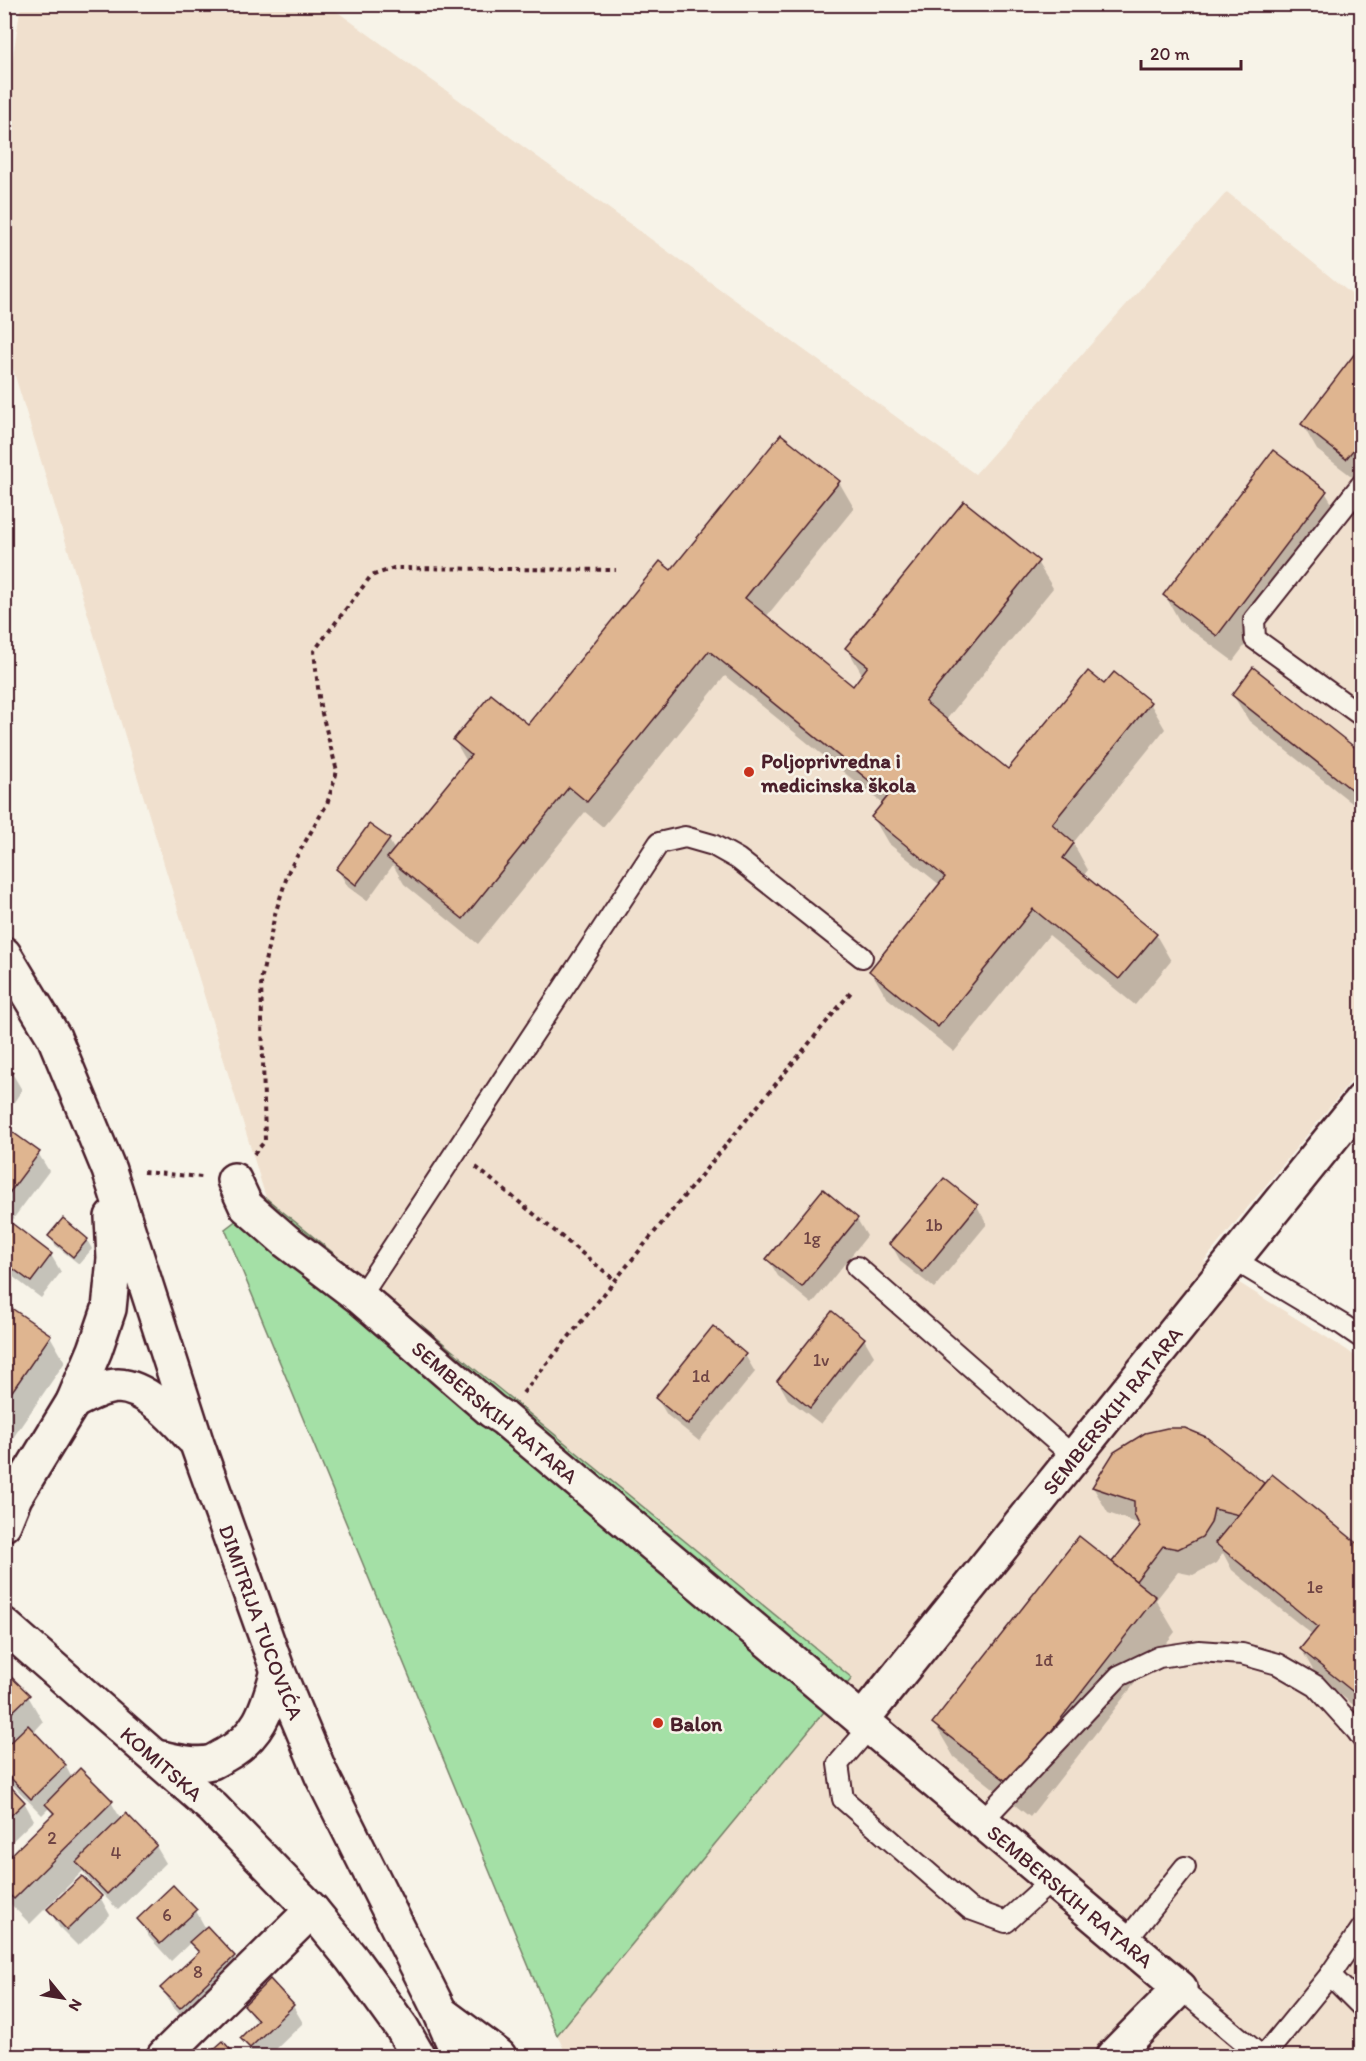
<svg xmlns="http://www.w3.org/2000/svg" width="1366" height="2061" font-family="Itim,sans-serif">
	<rect width="100%" height="100%" fill="#f7f3e8"/>
	<filter id="ink" filterUnits="userSpaceOnUse"><feTurbulence type="fractalNoise" baseFrequency=".0167" numOctaves="2"/><feDisplacementMap in="SourceGraphic" scale="12" xChannelSelector="R" yChannelSelector="G"/><feConvolveMatrix kernelMatrix="1 2 1 2 8 2 1 2 1" color-interpolation-filters="sRGB"/></filter>
	<g filter="url(#ink)">
		<path fill="#f0e0ce" d="M21 4 328 5 975 474 1227 192 1361 302V1069L1204 1261 1347 1350 1361 1361V2056H567L557 2035 852 1678 266 1198 5 343V108Z"/>
		<path fill="#a4e0a6" stroke="#778068" stroke-width="1.5" d="M266 1198 852 1678 557 2035 225 1229Z"/>
		<g fill="#0003">
			<path d="M1362 347V484L1317 450 1302 424Z"/>
			<path d="M839 482 854 508 766 617 853 688 862 674 847 648 1037 562 1053 588 946 720 1009 772 1105 686 1150 703 1165 729 1073 843 1088 870 1083 876 1156 935 1171 961 1135 1005 1049 935 954 1052 886 997 871 971 940 885 888 843 873 817 883 804 725 676 603 827 585 812 478 944 404 884 393 865 367 901 348 887 338 870 389 840 395 851 467 762 455 741 528 726 671 572Z"/>
			<path d="M1325 492 1341 518 1233 661 1180 622 1165 595Z"/>
			<path d="M1233 695 1362 755V811L1249 721Z"/>
			<path d="M4 1068 12 1073 22 1090 4 1117Z"/>
			<path d="M4 1128 38 1153 49 1171 10 1223 51 1255 61 1272 41 1298 4 1270Z"/>
			<path d="M977 1206 987 1224 934 1288 901 1262 891 1244Z"/>
			<path d="M857 1219 867 1236 812 1304 778 1276 768 1259Z"/>
			<path d="M50 1237 87 1240 92 1249 79 1264 55 1245Z"/>
			<path d="M4 1305 50 1336 65 1362 4 1451Z"/>
			<path d="M864 1339 874 1356 821 1424 788 1399 778 1381Z"/>
			<path d="M745 1355 755 1372 699 1441 667 1415 657 1398Z"/>
			<path d="M1205 1439 1265 1485 1362 1549V1712L1316 1675 1301 1649 1313 1635 1232 1570 1223 1553 1216 1563 1193 1575 1178 1572 1156 1600 1175 1632 1030 1817 954 1757 934 1723 1117 1568 1114 1562 1141 1527 1140 1524 1108 1513 1093 1487Z"/>
			<path d="M4 1672 28 1696 43 1722 33 1733 65 1765 72 1778 111 1802 121 1819 156 1846 166 1863 118 1910 88 1879 83 1871 30 1924 4 1897V1864L53 1815 49 1808 42 1815 5 1777Z"/>
			<path d="M4 1795 24 1802 34 1820 4 1849Z"/>
			<path d="M100 1897 110 1915 78 1946 59 1927 49 1909Z"/>
			<path d="M196 1911 206 1929 234 1957 244 1975 190 2025 172 2006 162 1988 198 1954 191 1942 171 1961 149 1937 139 1919Z"/>
			<path d="M270 1982 293 2006 303 2023 269 2056H253L242 2038 256 2023 246 2005Z"/>
		</g>
		<g fill="#dfb590" stroke="#4a1f2b" stroke-width="1.5">
			<path d="M1362 344V439L1346 459 1301 424Z"/>
			<path d="M781 434 840 481 745 598 853 686 868 666 845 648 964 501 1039 561 925 702 1008 769 1088 671 1104 684 1114 672 1151 702 1052 824 1074 843 1063 858 1157 934 1119 979 1033 909 938 1027 869 971 945 877 871 817 888 796 709 651 587 802 569 787 463 919 387 858 471 755 453 740 491 694 528 724 660 561 671 570Z"/>
			<path d="M1273 450 1327 491 1217 636 1163 595Z"/>
			<path d="M1253 667 1362 753V798L1232 695Z"/>
			<path d="M369 824 390 839 356 885 336 869Z"/>
			<path d="M4 1066 13 1072 4 1085Z"/>
			<path d="M4 1126 40 1152 4 1200Z"/>
			<path d="M944 1178 978 1205 923 1272 889 1244Z"/>
			<path d="M823 1189 858 1218 802 1287 766 1259Z"/>
			<path d="M5 1218 52 1254 31 1282 4 1262Z"/>
			<path d="M63 1218 88 1239 73 1257 48 1236Z"/>
			<path d="M4 1303 51 1335 4 1403Z"/>
			<path d="M832 1311 865 1338 810 1408 777 1381Z"/>
			<path d="M713 1326 746 1354 688 1425 655 1398Z"/>
			<path d="M1167 1428H1185L1206 1437 1264 1483 1239 1515 1214 1509 1211 1523 1202 1537 1178 1549 1163 1546 1136 1581 1112 1562 1140 1527 1134 1514V1501L1092 1487 1114 1452 1145 1433Z"/>
			<path d="M1272 1474 1362 1547V1699L1300 1649 1318 1627 1215 1543Z"/>
			<path d="M1079 1536 1156 1597 1010 1784 932 1723Z"/>
			<path d="M4 1670 30 1695 4 1720Z"/>
			<path d="M28 1725 66 1765 31 1799 4 1771V1748Z"/>
			<path d="M80 1768 113 1801 14 1899 4 1890V1862L54 1813 45 1804Z"/>
			<path d="M11 1787 25 1802 4 1822V1793Z"/>
			<path d="M126 1813 157 1845 107 1894 76 1862Z"/>
			<path d="M82 1876 102 1896 67 1930 47 1909Z"/>
			<path d="M173 1885 197 1910 160 1944 137 1919Z"/>
			<path d="M207 1926 235 1956 180 2008 160 1988 199 1952 189 1942Z"/>
			<path d="M270 1979 294 2005 250 2048 240 2038 258 2020 244 2005Z"/>
			<path d="M223 2041 236 2056H206Z"/>
		</g>
		<g fill="none" stroke-linecap="round" stroke-linejoin="round">
			<defs>
				<g id="service">
					<path d="M1362 484 1254 620 1255 639 1362 716"/>
					<path d="M1233 1259 1343 1325 1362 1338"/>
					<path d="M857 1267 1074 1457"/>
					<path d="M360 1297 659 843 685 837 713 845 738 859 862 957"/>
					<path d="M870 1727 838 1764 843 1799 970 1909 1006 1922 1052 1880"/>
					<path d="M982 1821 1119 1676 1159 1657 1199 1651 1242 1654 1278 1664 1316 1686 1357 1731 1362 1738"/>
					<path d="M1125 1942 1185 1867"/>
					<path d="M1330 1975 1362 2007"/>
					<path d="M1180 1988 1261 2056"/>
					<path d="M1264 2056 1330 1975 1362 1928"/>
				</g>
				<g id="minor">
					<path id="s1" d="M234 1180 246 1206 286 1241 360 1297 492 1411 503 1418 1180 1988 1113 2056"/>
					<path id="s2" d="M862 1720 1362 1100"/>
					<path d="M164 2056 312 1910"/>
				</g>
				<g id="secondary">
					<path id="s3" d="M4 954 54 1037 109 1170 197 1444 278 1671 321 1774 440 2012 459 2056"/>
					<path d="M73 1402C86 1396 102 1386 118 1386 146 1387 174 1417 191 1437"/>
					<path d="M4 1524 15 1497 73 1402 95 1350 109 1309 114 1259 112 1217"/>
					<path id="s4" d="M4 1625 213 1808 312 1910 352 1959 402 2028 418 2056"/>
					<path d="M156 1757C173 1760 195 1767 212 1762 216 1760 221 1757 225 1755 261 1735 267 1708 278 1671"/>
					<path d="M441 2013 499 2056"/>
				</g>
			</defs>
			<use href="#service" stroke="#4a1f2b" stroke-width="24"/>
			<use href="#minor" stroke="#4a1f2b" stroke-width="38"/>
			<use href="#secondary" stroke="#4a1f2b" stroke-width="38"/>
			<g stroke="#4a1f2b" stroke-width="4" stroke-dasharray="4.5 4.5" stroke-linecap="butt">
				<path d="M254 1154 265 1141 261 981 275 914 289 870 327 804 337 771 320 706 314 651 371 576 394 568 616 570"/>
				<path d="M476 1167 615 1280"/>
				<path d="M143 1172 202 1177"/>
				<path d="M523 1393 851 992"/>
			</g>
			<use href="#service" stroke="#f7f3e8" stroke-width="20"/>
			<use href="#minor" stroke="#f7f3e8" stroke-width="33"/>
			<use href="#secondary" stroke="#f7f3e8" stroke-width="33"/>
		</g>
	</g>
	<g fill="#c8321e" stroke="#f7f3e8" stroke-width="2">
		<circle cx="749" cy="772" r="6"/>
		<circle cx="658" cy="1723" r="6"/>
	</g>
	<g text-anchor="middle" dominant-baseline="central" stroke-width="5" stroke-linejoin="round" paint-order="stroke">
		<g font-size="18" fill="#6f4444">
			<text x="934" y="1225">1b</text>
			<text x="812" y="1238">1g</text>
			<text x="821" y="1360">1v</text>
			<text x="701" y="1376">1d</text>
			<text x="1315" y="1587">1e</text>
			<text x="1044" y="1660">1đ</text>
			<text x="52" y="1838">2</text>
			<text x="116" y="1853">4</text>
			<text x="167" y="1915">6</text>
			<text x="198" y="1972">8</text>
		</g>
		<g font-size="21" font-weight="bold" fill="#4a1f2b" stroke="#f7f3e8" text-anchor="start">
			<text x="761" y="760">Poljoprivredna i<tspan x="761" dy="24">medicinska škola</tspan></text>
			<text x="670" y="1723">Balon</text>
		</g>
		<g font-size="21" fill="#4a1f2b" stroke="#f7f3e8">
			<text stroke="none"><textPath href="#s2" startOffset="398">SEMBERSKIH RATARA</textPath></text>
			<text stroke="none"><textPath href="#s1" startOffset="352">SEMBERSKIH RATARA</textPath></text>
			<text stroke="none"><textPath href="#s3" startOffset="718">DIMITRIJA TUCOVIĆA</textPath></text>
			<text stroke="none"><textPath href="#s4" startOffset="210">KOMITSKA</textPath></text>
			<text stroke="none"><textPath href="#s1" startOffset="1104">SEMBERSKIH RATARA</textPath></text>
		</g>
	</g>
	<rect width="1366" height="2061" fill="none" stroke="#f7f3e8" stroke-width="24"/>
	<rect x="12" y="12" width="1342" height="2037" fill="none" stroke="#4a1f2b" stroke-width="2" filter="url(#ink)"/>
	<g transform="translate(63 1998) rotate(120)" stroke="#f7f3e8" stroke-width="4.5" paint-order="stroke">
	<path d="M0-4.5L10 22L0 15L-10 22Z" fill="#4a1f2b"/>
	<text y="-9" font-size="16" font-weight="bold" text-anchor="middle" fill="#4a1f2b">N</text>
	</g>
	<path d="M1141 60v9h100v-9" fill="none" stroke="#4a1f2b" stroke-width="3"/>
	<text x="1150" y="60" font-size="18" fill="#4a1f2b" stroke="#f7f3e8" stroke-width="4.5" paint-order="stroke">20 m</text>
</svg>
